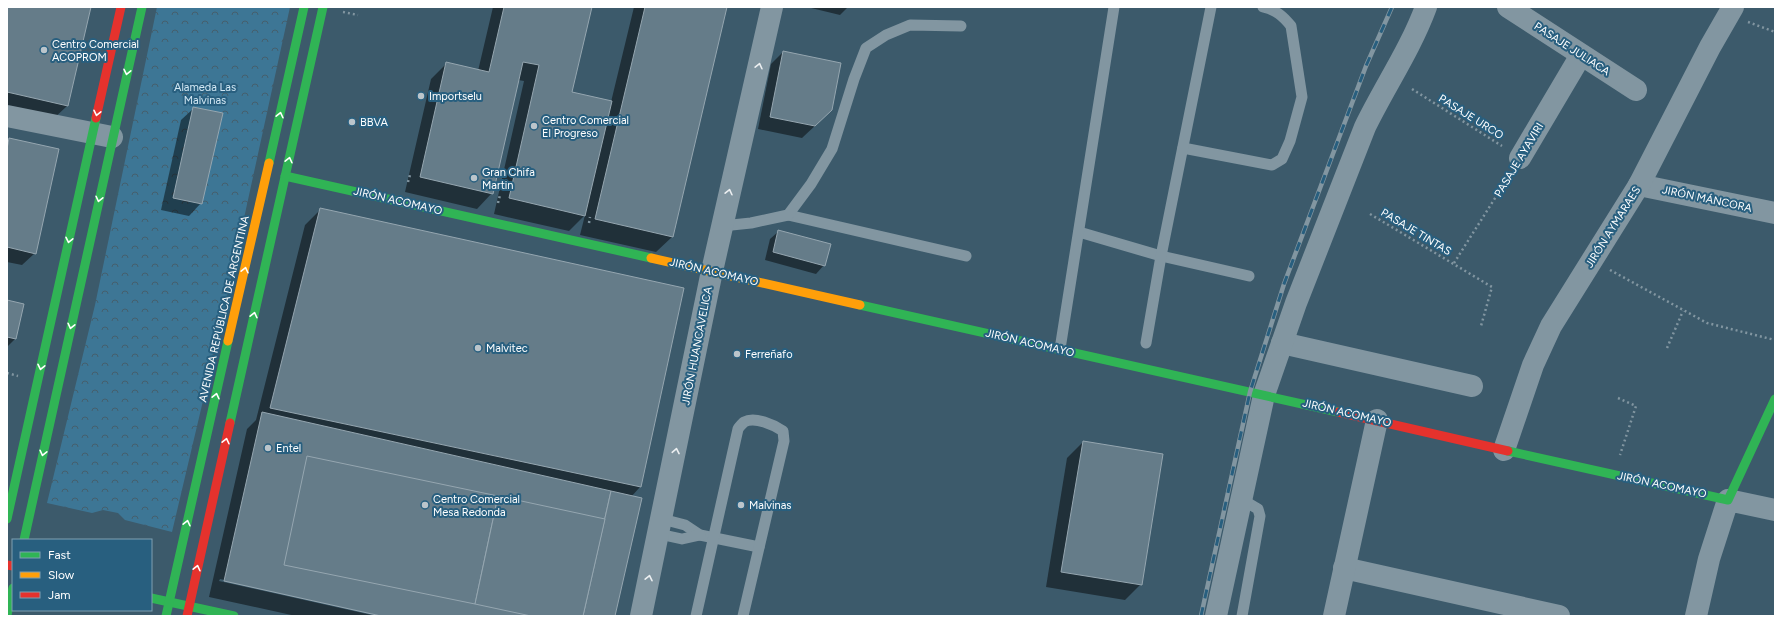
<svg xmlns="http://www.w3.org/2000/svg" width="1782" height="623" font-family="Figtree,sans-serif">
	<defs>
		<pattern id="park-crowns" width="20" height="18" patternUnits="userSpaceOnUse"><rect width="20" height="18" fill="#3d7695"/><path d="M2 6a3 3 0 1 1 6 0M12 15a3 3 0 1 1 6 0" fill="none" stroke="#455f6d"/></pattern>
	</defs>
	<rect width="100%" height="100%" fill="#3c5a6b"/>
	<path fill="url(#park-crowns)" d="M157 7H290L219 333 172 532 125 520 118 513 103 510 92 513 47 503 95 305Z"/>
	<g fill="#0007">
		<path d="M7 7H90L67 106 51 121 7 111Z"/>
		<path d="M493 7H591L571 93 611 102 634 7H726L672 237 656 252 580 235 585 215 569 231 494 214 524 81 518 80 492 193 477 209 405 192 431 79 446 64 478 71Z"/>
		<path d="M807 7H848L840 15Z"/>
		<path d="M783 52 818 123 802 138 758 129 771 64Z"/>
		<path d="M194 108 201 203 189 216 161 210 181 120Z"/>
		<path d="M10 139 35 253 22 265 7 262V142Z"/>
		<path d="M320 210 683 289 640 487 631 497 614 616H386L220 579 219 581 376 616H296L209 597 247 429 256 420 305 225Z"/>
		<path d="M779 231 824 265 816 274 765 260 770 239Z"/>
		<path d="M7 301 15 339 7 347Z"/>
		<path d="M1083 442 1141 584 1125 600 1046 587 1067 458Z"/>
	</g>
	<g fill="#657c89" stroke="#95a6b0">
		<path d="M7 7H91L68 106 7 92Z"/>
		<path d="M504 7H592L572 92 612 101 585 216 509 198 539 65 523 62 493 194 420 177 446 62 489 72Z"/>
		<path d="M645 7H727L673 237 595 219Z"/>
		<path d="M783 51 841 63 832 110 815 126 770 117Z"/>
		<path d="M193 107 223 113 202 204 173 198Z"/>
		<path d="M9 138 59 149 36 254 7 247V149Z"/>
		<path d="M320 208 684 288 641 487 270 408Z"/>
		<path d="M778 230 831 244 825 266 773 252Z"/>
		<path d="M7 300 24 304 16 339 7 337Z"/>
		<path d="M262 412 611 491 583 616H381L224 581Z"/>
		<path d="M1083 441 1163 454 1142 585 1061 572Z"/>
		<path d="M307 456 498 496 475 604 284 565Z"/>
		<path d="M611 491 642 498 615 616H583Z"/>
		<path d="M498 496 605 519 583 616H531L475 604Z"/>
	</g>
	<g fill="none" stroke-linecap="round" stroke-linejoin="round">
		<g stroke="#8296a1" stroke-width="2.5" stroke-dasharray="2 3" stroke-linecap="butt">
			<path d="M343 12 358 15"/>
			<path d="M1748 22 1775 32"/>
			<path d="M1412 89 1502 146"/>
			<path d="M408 182 410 175"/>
			<path d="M498 203 500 195"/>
			<path d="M1370 214 1492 287 1481 326"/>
			<path d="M589 223 590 217"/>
			<path d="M1454 263 1509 176"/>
			<path d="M1610 270 1707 323 1775 340"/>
			<path d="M1667 348 1683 311"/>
			<path d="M7 373 18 376"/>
			<path d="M1618 398 1636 406 1620 455"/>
		</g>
		<g stroke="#8296a1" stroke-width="11">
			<path d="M1183 148 1272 165 1282 159 1290 141 1302 97 1291 26C1283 16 1276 10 1263 7"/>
			<path d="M788 215 966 256"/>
			<path d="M722 226 751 223 788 215 811 184 832 149 854 79 866 48 886 35 910 25 961 26"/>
			<path d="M1079 232 1161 256 1249 276"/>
			<path d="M1146 343 1161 256 1211 7"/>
			<path d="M1060 349 1114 7"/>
			<path d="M1241 499 1258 509 1260 516 1242 616"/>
			<path d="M662 519 685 525 700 535 759 547"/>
			<path d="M659 534 682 539 700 535"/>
			<path d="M696 616 738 429C739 427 742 424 744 422 755 416 774 425 783 431L784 441 743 616"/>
		</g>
		<g stroke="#8296a1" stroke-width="22">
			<path d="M1508 7 1636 90"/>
			<path d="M7 116 112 137"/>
			<path d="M1520 158 1581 55"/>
			<path d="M1639 185 1775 213"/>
			<path d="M1282 343 1472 386"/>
			<path d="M1504 450 1533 365 1551 326 1639 185 1710 47 1733 7"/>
			<path d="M1344 568 1559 616"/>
			<path d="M641 616 712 271 772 7"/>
			<path d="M1216 616 1264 395 1296 303 1365 127C1385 86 1410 50 1426 7"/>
			<path d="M1334 616 1377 420"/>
			<path d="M1696 616 1709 559 1728 500 1775 510"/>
		</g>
		<g stroke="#30b455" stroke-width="9">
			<path d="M269 163 304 7"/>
			<path d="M285 176 651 258"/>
			<path d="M860 305 1338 412"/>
			<path d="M230 423 323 7"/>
			<path d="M1508 451 1728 500 1775 399"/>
			<path d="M7 519 96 118"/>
			<path d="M24 540 142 7"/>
			<path d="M151 598 234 616"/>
			<path d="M7 615 13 588"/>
			<path d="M166 616 228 341"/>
		</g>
		<g stroke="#ff9f0a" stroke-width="9">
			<path d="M651 258 860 305"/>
			<path d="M228 341 269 163"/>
		</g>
		<g stroke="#e5322d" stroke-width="9">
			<path d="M96 118 121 7"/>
			<path d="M1338 412 1508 451"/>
			<path d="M7 565 13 566"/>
			<path d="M187 616 230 423"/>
		</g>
		<defs>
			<path id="rail" d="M1201 616 1250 392 1284 284 1366 66 1392 7"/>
		</defs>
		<use href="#rail" stroke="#8296a1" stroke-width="4.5"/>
		<use href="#rail" stroke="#285f7f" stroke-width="3" stroke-dasharray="9" stroke-linecap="butt"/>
	</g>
	<defs><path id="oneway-chevron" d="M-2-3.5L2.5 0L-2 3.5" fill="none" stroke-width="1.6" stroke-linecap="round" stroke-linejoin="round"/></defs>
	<g stroke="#eceff1">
		<use href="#oneway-chevron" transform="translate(759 66) rotate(-77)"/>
		<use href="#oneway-chevron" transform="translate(729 192) rotate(-77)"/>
		<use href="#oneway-chevron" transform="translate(676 451) rotate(-79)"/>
		<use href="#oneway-chevron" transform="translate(649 578) rotate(-78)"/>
	</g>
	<g stroke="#fff">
		<use href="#oneway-chevron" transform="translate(127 72) rotate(102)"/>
		<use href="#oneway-chevron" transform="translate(97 113) rotate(102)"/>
		<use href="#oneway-chevron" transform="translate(280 115) rotate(-77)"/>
		<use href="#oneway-chevron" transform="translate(289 160) rotate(-77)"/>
		<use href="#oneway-chevron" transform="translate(99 199) rotate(103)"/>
		<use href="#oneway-chevron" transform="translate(69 240) rotate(102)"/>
		<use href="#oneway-chevron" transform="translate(245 270) rotate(-77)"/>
		<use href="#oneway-chevron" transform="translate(254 315) rotate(-77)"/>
		<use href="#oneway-chevron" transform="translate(71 326) rotate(103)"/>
		<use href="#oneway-chevron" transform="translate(41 367) rotate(102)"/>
		<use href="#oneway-chevron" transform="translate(216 396) rotate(-77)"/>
		<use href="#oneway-chevron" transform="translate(226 441) rotate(-77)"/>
		<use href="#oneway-chevron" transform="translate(43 453) rotate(103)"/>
		<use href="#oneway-chevron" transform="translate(187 523) rotate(-77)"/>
		<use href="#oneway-chevron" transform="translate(197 568) rotate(-77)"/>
	</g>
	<g fill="#bbc5cb" stroke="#285f7f" stroke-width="1.5">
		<circle cx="44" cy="50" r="4"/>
		<circle cx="421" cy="96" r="4"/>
		<circle cx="352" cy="122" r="4"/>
		<circle cx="534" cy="126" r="4"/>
		<circle cx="474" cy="178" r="4"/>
		<circle cx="478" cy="348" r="4"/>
		<circle cx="737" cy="354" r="4"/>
		<circle cx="268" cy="448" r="4"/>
		<circle cx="425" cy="505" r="4"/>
		<circle cx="741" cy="505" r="4"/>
	</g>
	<g text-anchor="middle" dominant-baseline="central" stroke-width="4" stroke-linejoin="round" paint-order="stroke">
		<g font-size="11" fill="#fff" stroke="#285f7f" text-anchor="start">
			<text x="52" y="44">Centro Comercial<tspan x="52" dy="13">ACOPROM</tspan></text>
			<text x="429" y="96">Importselu</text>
			<text x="542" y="120">Centro Comercial<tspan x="542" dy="13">El Progreso</tspan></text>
			<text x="360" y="122">BBVA</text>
			<text x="482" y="172">Gran Chifa<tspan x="482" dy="13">Martin</tspan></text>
			<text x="486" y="348">Malvitec</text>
			<text x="745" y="354">Ferreñafo</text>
			<text x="276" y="448">Entel</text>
			<text x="433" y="499">Centro Comercial<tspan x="433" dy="13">Mesa Redonda</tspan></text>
			<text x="749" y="505">Malvinas</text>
		</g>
		<g font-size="11" fill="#fff" stroke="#285f7f">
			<text transform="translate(1572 49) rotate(33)">PASAJE JULIACA</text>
			<text transform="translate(1471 117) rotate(32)">PASAJE URCO</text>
			<text transform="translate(1519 160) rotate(-59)">PASAJE AYAVIRI</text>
			<text transform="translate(1707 199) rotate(12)">JIRÓN MÁNCORA</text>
			<text transform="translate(398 201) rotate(13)">JIRÓN ACOMAYO</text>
			<text transform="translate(1613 227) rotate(-58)">JIRÓN AYMARAES</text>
			<text transform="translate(1416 232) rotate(31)">PASAJE TINTAS</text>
			<text transform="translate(714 272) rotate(13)">JIRÓN ACOMAYO</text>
			<text transform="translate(224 309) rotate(-77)">AVENIDA REPÚBLICA DE ARGENTINA</text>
			<text transform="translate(1030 343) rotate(13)">JIRÓN ACOMAYO</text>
			<text transform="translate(697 346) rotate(-79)">JIRÓN HUANCAVELICA</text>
			<text transform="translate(1347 413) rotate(13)">JIRÓN ACOMAYO</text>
			<text transform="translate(1662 485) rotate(12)">JIRÓN ACOMAYO</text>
		</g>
		<g font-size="11" fill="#d2e8f4" stroke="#285f7f">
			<text x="205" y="87">Alameda Las<tspan x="205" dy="13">Malvinas</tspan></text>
		</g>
	</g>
	<rect width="1782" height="623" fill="none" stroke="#ffffff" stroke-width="16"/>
	<rect x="12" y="539" width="140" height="72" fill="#285f7f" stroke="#7e9fb2"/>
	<rect x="20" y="552" width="20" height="6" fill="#30b455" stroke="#7e9fb2"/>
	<text x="48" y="559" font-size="12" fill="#ffffff">Fast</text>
	<rect x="20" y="572" width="20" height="6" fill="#ff9f0a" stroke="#7e9fb2"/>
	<text x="48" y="579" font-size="12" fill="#ffffff">Slow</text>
	<rect x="20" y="592" width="20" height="6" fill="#e5322d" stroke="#7e9fb2"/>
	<text x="48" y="599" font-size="12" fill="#ffffff">Jam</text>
</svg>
